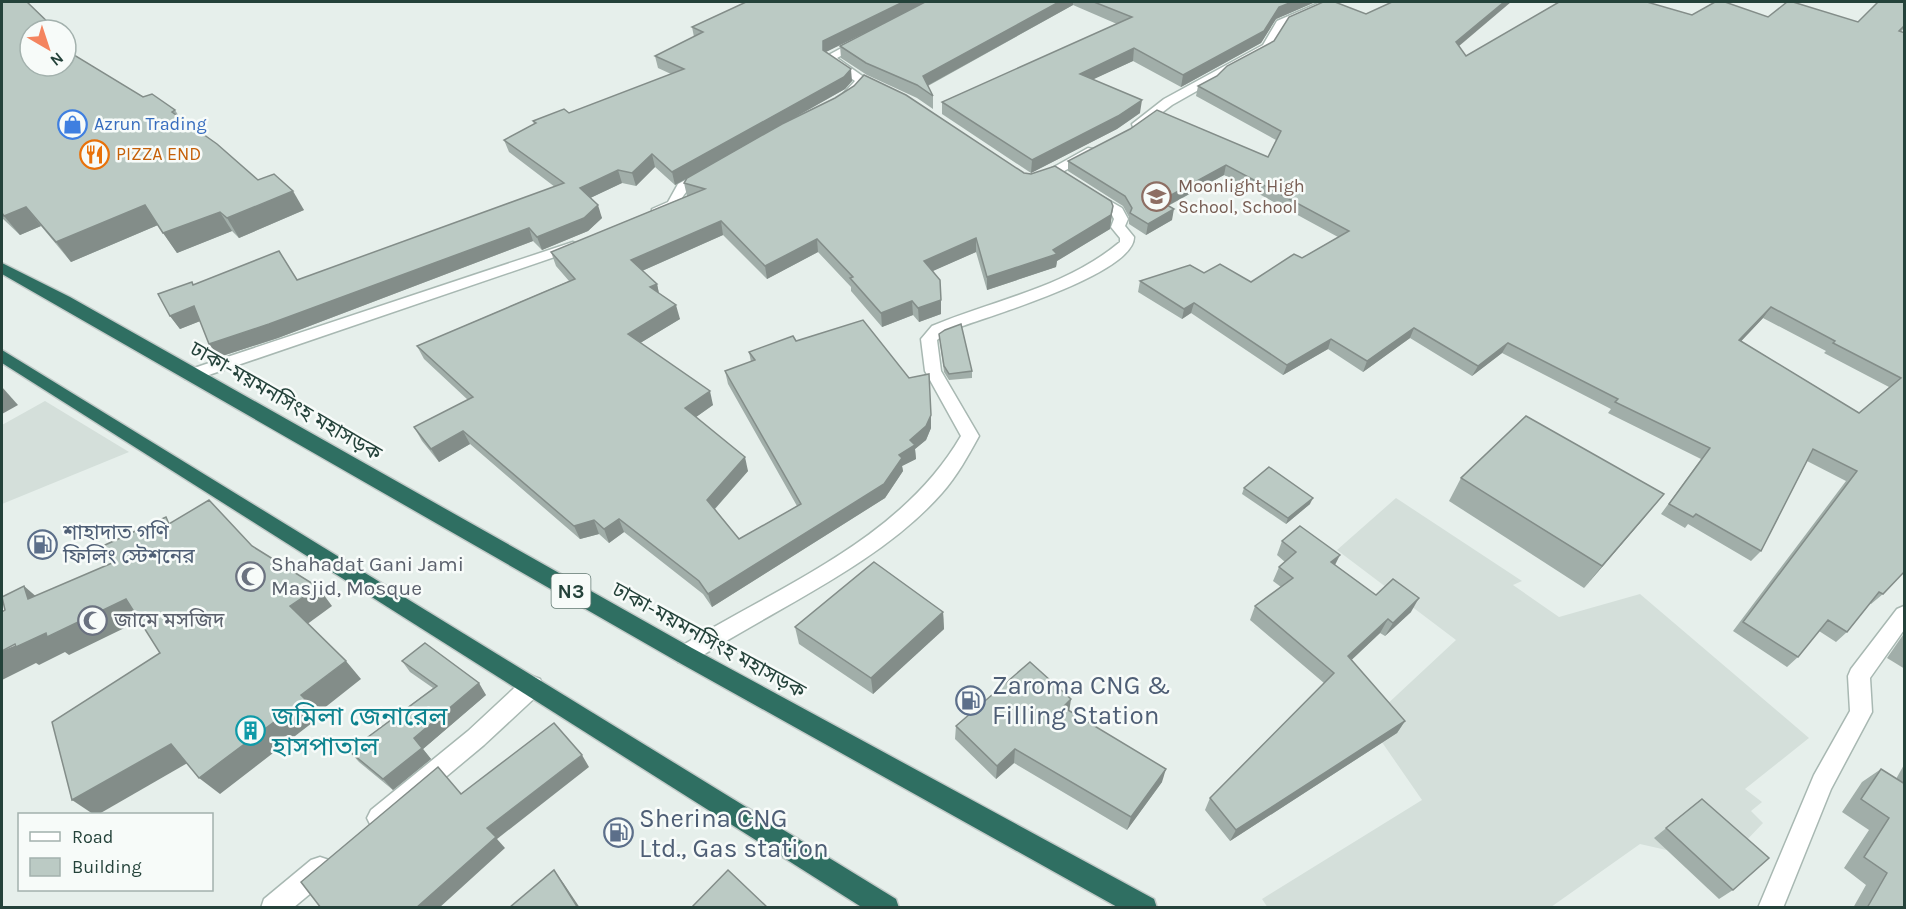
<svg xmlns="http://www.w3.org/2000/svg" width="1906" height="909" font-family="Karla,'Noto Sans Bengali',sans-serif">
	<rect width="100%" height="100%" fill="#e6efeb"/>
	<g fill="#d4dfda">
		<path d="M45 401 129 452 2 504V425Z"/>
		<path d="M1396 498 1522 581 1513 585 1559 617 1640 594 1809 738 1745 789 1762 802 1751 811 1763 823 1744 843 1684 854 1640 844 1551 907 1268 908 1262 899 1422 800 1368 722 1456 640 1337 550Z"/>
	</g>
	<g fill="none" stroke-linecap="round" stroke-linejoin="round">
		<defs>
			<g id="minor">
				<path d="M1321 2H1334L1285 25 1271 49 1172 105 1143 127H1133L1132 124 1164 99 1263 45 1277 21Z"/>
				<path d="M862 37 866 38V42L837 58 868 80 852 98H844L842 95 855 81 823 58Z"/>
				<path d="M1088 148 1093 149V155L1057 175H1047L1045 172Z"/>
				<path d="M706 169 713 173 711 176C704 180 695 184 689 189 678 199 675 221 652 215V209L668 202 678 184Z"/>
				<path d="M1094 192 1122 208 1128 219 1125 226 1134 237C1135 273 990 316 960 327L944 334 937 340 941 371 979 436C968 456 957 476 942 493 879 565 772 610 692 662L685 664 678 662 674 655 678 648C777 587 900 541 961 436L925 371 921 339 932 326C996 299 1065 288 1120 242V238L1111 227 1114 219 1111 213 1087 196Z"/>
				<path d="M573 242 580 246 578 249 197 379H185L183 375 185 371Z"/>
				<path d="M1904 606V630L1870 678 1872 712 1831 789 1783 908H1758L1814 775 1850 711 1848 676 1851 669 1897 609Z"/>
				<path d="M532 676 540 679 543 686 540 693 484 745 387 826 379 830 371 826 367 818 371 810 468 731 524 679Z"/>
				<path d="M320 857 329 860 332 869 329 878 293 908H261L264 899 311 860Z"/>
			</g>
			<g id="highway">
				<path d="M2 263 70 297 692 648 1154 899 1157 908H1119L678 662 2 274Z"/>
				<path d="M2 350 896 899 899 908H863L2 363Z"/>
			</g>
		</defs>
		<use href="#minor" stroke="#a8b8b2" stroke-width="3"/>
		<use href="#highway" stroke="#c2cac8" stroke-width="3"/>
		<use href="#minor" fill="#fff" fill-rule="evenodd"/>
		<use href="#highway" fill="#2f6f62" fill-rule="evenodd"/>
	</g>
	<g fill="#a1aea9" fill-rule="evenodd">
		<path d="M2 2 66 66V41L76 56 143 97 175 110 180 118 258 180 304 210 239 238 232 231 177 253 158 225 71 262 41 226 20 235 2 218Z"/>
		<path d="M746 2H1313V3L1276 19 1261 43 1181 87 1133 61 1093 79 1140 113 1117 129 1031 173 942 114V102L1117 24 1073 5 928 86 933 96V109L917 98 867 75 841 58 840 46 876 27 825 52 852 81 845 89 789 121 1024 173 1113 206 1110 229 1057 261 1056 267 987 290 976 252 932 271 941 314 919 322 913 315 882 327 851 291V287L818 252 767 279 723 235 642 271 657 284 659 294 680 319 640 343 713 405 696 417 748 471 715 509 739 539 797 506 728 384 725 371 751 362 749 352 796 341 931 428 926 440 915 449 916 459 902 466 903 471 885 498 712 607 703 594 624 532 609 543 599 534 580 539 470 444 439 462 422 441 414 427 468 400 424 359 417 346 569 281 556 266 551 252 687 196 684 183 697 172 675 185 655 167 636 186 622 183 590 198 602 218 588 231 542 250 533 241 278 338 219 357 200 321 180 329 170 316 192 282 194 285 297 280 555 187 509 152 504 140 534 124 533 121 569 113 671 74 658 68 655 56 694 37 692 27Z"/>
		<path d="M1905 2V27L1901 32 1905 571 1883 594 1871 604 1870 603 1847 632 1836 642 1819 631 1798 657 1787 667 1733 631 1846 481 1807 461 1761 551 1751 561 1688 524 1685 528 1661 514 1701 459 1608 413 1611 409 1502 353 1472 376 1410 338 1363 372 1328 349 1283 375 1191 313 1182 319 1138 292 1140 281 1204 273 1251 282 1302 258 1338 237 1224 175 1168 206 1172 220 1146 235 1129 224V217L1123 206 1068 171V161L1268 157 1276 140 1196 96 1198 86 1459 46 1466 56 1692 15 1768 17 1858 22ZM1763 318 1826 351 1824 353 1889 387 1859 413 1741 341Z"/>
		<path d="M939 334 972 371V378L949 380 944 372Z"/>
		<path d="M1461 478 1645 517 1584 588 1449 501Z"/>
		<path d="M1244 488 1310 504 1286 524 1242 494Z"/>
		<path d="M1282 541 1335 565 1376 595 1411 612 1385 636 1380 633 1351 660 1405 721 1397 733 1230 841 1205 810 1210 798 1324 683 1250 620 1255 606 1281 587 1273 581 1279 567 1285 562 1277 555Z"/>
		<path d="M943 612 944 629 873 694 799 644 795 627Z"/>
		<path d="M1905 632V669L1887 658Z"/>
		<path d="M402 661 486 695 423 749 431 759 393 790 359 762 349 751 433 688 410 672Z"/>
		<path d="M1069 711 1162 782 1127 830 1014 763 996 779 955 739 956 726Z"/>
		<path d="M1905 763V908H1853L1866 885 1844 868 1869 830 1842 812 1862 782 1881 769 1896 779Z"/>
		<path d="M1702 799 1733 890 1719 899 1654 838Z"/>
	</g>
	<g fill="#838d89">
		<path d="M903 2H928L824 53 823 50V41Z"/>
		<path d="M1059 2H1073V5L923 88V76Z"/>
		<path d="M1292 2H1313V3L1276 19 1261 43 1181 87 1183 75 1279 7Z"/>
		<path d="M1504 2H1511L1452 52 1456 42Z"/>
		<path d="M66 41 76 57 66 60Z"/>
		<path d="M1134 48 1133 61 1079 86 1080 74Z"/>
		<path d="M851 69 852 81 845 89 675 185 672 172Z"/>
		<path d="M1142 100 1140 113 1117 129 1031 173 1032 160Z"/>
		<path d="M652 154 655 167 636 186 632 173Z"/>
		<path d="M1226 165 1224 175 1158 211 1160 201Z"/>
		<path d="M618 170 622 183 584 201 580 188Z"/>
		<path d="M293 191 304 210 239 238 227 218Z"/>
		<path d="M145 205 158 225 71 262 56 242Z"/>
		<path d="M598 205 602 218 588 231 542 250 537 237Z"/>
		<path d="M1113 206 1110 229 1057 261 1056 267 987 290V277L1053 250Z"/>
		<path d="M26 207 41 226 20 235 4 216Z"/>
		<path d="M1174 209 1172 220 1146 235 1148 224Z"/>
		<path d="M220 212 232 231 177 253 163 233Z"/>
		<path d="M721 221 723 235 635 274 631 260Z"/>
		<path d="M529 228 533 241 278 338 219 357 209 344Z"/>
		<path d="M976 238V252L924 275V261Z"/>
		<path d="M817 239 818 252 767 279 765 266Z"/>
		<path d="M657 284 660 298 650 287Z"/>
		<path d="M941 300V314L919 322 918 308Z"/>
		<path d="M912 301 913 315 882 327 881 313Z"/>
		<path d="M1194 303 1191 313 1182 319 1184 309Z"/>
		<path d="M676 305 680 319 632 348 628 334Z"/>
		<path d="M194 306 203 320 180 329 170 316Z"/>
		<path d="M1771 307 1763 318 1732 351 1739 340Z"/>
		<path d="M1414 328 1410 338 1363 372 1367 361Z"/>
		<path d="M1331 339 1328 349 1283 375 1287 365Z"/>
		<path d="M1508 343 1502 353 1472 376 1478 366Z"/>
		<path d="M2 387 18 405 2 414Z"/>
		<path d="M710 391 713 405 689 422 685 408Z"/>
		<path d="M931 415V428L926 440 915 449 916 459 902 466 903 471 885 498 712 607 708 594 899 455 910 440Z"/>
		<path d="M463 431 470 444 439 462 431 449Z"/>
		<path d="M745 457 748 471 711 513 707 500Z"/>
		<path d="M1664 494 1645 517 1584 588 1602 566Z"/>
		<path d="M1313 498 1310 504 1286 524 1288 518Z"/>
		<path d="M619 519 624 532 609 543 604 529Z"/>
		<path d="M594 520 599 534 580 539 574 526Z"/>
		<path d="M1340 555 1333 569 1331 562Z"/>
		<path d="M24 586 46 605 28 599Z"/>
		<path d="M318 587 332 606 306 625 290 606Z"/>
		<path d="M1419 598 1411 612 1385 636 1393 623Z"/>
		<path d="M126 599 145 618 69 655 65 652 39 665 36 663 2 680V651Z"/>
		<path d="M943 612 944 629 873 694 871 678Z"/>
		<path d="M1388 619 1380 633 1341 670 1348 656Z"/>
		<path d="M346 661 361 679 318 713 321 716 220 794 199 778 301 695Z"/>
		<path d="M479 683 486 695 423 749 431 759 393 790 383 779 414 738Z"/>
		<path d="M1071 699 1069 713 1063 707Z"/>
		<path d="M1405 721 1397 733 1230 841 1236 830Z"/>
		<path d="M171 744 191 761 99 814H93L72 800Z"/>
		<path d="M1015 749 1014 763 996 779 997 766Z"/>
		<path d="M582 755 589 767 497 839 505 848 439 908H416L487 828Z"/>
		<path d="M1166 769 1162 782 1127 830 1131 817Z"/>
		<path d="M554 870 564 884 580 908H578Z"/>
	</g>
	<g fill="#bbcac4" stroke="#838d89" stroke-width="1.5" fill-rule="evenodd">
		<path d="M2 2H27L56 30H30V66H66V50L143 97 152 94 175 110 172 112 217 144 258 180 274 174 293 191 227 218 220 212 163 233 145 205 56 242 26 207 4 216 2 213Z"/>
		<path d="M746 2H903L823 41V50L851 69 844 77 672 172 652 154 632 173 618 170 580 188 598 205 584 218 537 237 529 228 269 324 209 344 194 306 170 316 158 294 192 282 193 285 279 251 297 280 564 183 504 140 536 123 533 121 564 109 569 113 684 69 655 56 703 32 692 27Z"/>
		<path d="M925 2H1059L923 76 933 96 917 85 866 63 840 46Z"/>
		<path d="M1094 2H1292L1279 7 1264 31 1183 75 1134 48 1080 74 1142 100 1118 116 1032 160 942 102 1132 17Z"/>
		<path d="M1323 2H1335L1366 14 1392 2H1504L1456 42 1466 56 1559 2H1647L1692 15 1715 2H1725L1768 17 1787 2H1793L1858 22 1878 2H1905V25L1899 31 1905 33V571L1883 594 1879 592 1847 632 1828 620 1798 657 1743 622 1857 471 1813 449 1761 551 1696 514 1693 517 1669 504 1710 448 1615 402 1618 399 1508 343 1478 366 1414 328 1367 361 1331 339 1287 365 1194 303 1184 309 1140 281 1190 265 1204 273 1220 264 1251 282 1294 254 1302 258 1349 231 1226 165 1160 201 1174 209 1148 224 1130 213 1132 208 1125 196 1068 161 1130 129 1157 110 1268 157 1281 131 1198 86 1217 76 1227 66 1274 41 1289 17ZM1771 307 1835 341 1833 343 1901 378 1859 413 1739 340Z"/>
		<path d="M864 75 906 95 1024 173 1031 174 1055 166 1111 201 1113 206 1111 215 1053 250 1057 254 987 277 976 238 924 261 940 280 941 300 918 308 912 301 881 313 850 278 853 277 817 239 765 266 721 221 631 260 657 284 650 287 676 305 628 334 710 391 685 408 745 457 707 500 739 539 801 504 725 371 755 360 749 352 793 336 796 341 863 320 909 378 929 374 931 415 926 426 910 440 915 445 899 455 902 458 884 484 708 594 699 581 619 519 604 529 594 520 574 526 463 431 431 449 414 427 473 397 417 346 575 279 551 252 705 189 684 183 687 178 782 124 835 98 854 86Z"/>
		<path d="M961 324 972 371 949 374 944 366 939 334 945 330Z"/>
		<path d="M1526 416 1664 494 1602 566 1461 478Z"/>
		<path d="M1269 467 1313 498 1288 518 1244 488Z"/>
		<path d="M209 500 252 546 318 587 290 606 346 661 301 695 305 699 199 778 171 744 72 800 52 722 160 653 126 599 47 637 46 633 16 647 15 644 2 651V612L5 610 2 597 24 586 28 599 112 563 105 545 166 517 169 524Z"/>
		<path d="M1300 526 1340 555 1331 562 1376 595 1393 579 1419 598 1393 623 1388 619 1348 656 1405 721 1236 830 1210 798 1334 673 1255 606 1293 578 1279 567 1296 552 1282 541Z"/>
		<path d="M874 562 943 612 871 678 795 627Z"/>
		<path d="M425 643 479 683 414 738 422 748 383 779 349 751 437 686 402 661Z"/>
		<path d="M1030 662 1071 699 1063 707 1166 769 1131 817 1015 749 997 766 956 726Z"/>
		<path d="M554 723 582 755 487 828 496 837 416 908H321L301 882 438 767 461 794Z"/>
		<path d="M1881 769 1905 784V908H1867L1887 873 1864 857 1889 818 1861 799Z"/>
		<path d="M1702 799 1769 858 1733 890 1666 828Z"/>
		<path d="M554 870 578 908H509Z"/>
		<path d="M728 870 768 908H691Z"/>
	</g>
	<defs>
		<symbol id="shop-ring" viewBox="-11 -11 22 22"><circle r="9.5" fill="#f7fbf9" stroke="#3f7fe0" stroke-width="1.5"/><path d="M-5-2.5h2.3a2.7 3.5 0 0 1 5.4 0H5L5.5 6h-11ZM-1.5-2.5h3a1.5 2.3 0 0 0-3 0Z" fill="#3f7fe0"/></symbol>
		<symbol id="restaurant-ring" viewBox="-11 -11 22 22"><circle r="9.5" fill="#f7fbf9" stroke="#e8710a" stroke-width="1.5"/><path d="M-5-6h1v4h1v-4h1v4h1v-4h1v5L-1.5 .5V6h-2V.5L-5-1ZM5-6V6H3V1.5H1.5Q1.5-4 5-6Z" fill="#e8710a"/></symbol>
		<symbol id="school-ring" viewBox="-11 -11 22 22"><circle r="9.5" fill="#f7fbf9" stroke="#8d6e63" stroke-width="1.5"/><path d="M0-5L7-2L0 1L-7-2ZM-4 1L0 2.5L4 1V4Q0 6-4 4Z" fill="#8d6e63"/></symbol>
		<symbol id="fuel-ring" viewBox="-11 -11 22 22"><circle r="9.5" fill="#f7fbf9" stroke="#5c6f8a" stroke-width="1.5"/><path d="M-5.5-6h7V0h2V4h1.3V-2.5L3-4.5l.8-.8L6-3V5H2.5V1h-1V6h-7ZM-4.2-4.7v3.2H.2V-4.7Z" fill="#5c6f8a"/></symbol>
		<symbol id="mosque-ring" viewBox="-11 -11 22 22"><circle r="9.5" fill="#f7fbf9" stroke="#6b7280" stroke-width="1.5"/><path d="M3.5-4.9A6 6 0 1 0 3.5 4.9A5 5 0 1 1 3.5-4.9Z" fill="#6b7280"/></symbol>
		<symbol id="building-ring" viewBox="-11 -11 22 22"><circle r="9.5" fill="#f7fbf9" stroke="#0f9aa8" stroke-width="1.5"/><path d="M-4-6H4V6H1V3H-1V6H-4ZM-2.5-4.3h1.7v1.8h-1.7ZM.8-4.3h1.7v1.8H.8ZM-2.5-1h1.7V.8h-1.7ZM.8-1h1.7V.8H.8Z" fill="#0f9aa8"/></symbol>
	</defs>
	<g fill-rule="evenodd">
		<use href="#shop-ring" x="56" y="108" width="33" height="33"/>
		<use href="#restaurant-ring" x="78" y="138" width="33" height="33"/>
		<use href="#school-ring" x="1140" y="180" width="33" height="33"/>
		<use href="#fuel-ring" x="26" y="528" width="33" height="33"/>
		<use href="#mosque-ring" x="234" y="560" width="33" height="33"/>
		<use href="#mosque-ring" x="76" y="604" width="33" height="33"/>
		<use href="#fuel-ring" x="954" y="684" width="33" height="33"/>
		<use href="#building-ring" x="234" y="714" width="33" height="33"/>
		<use href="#fuel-ring" x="602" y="816" width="33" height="33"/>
	</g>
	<g text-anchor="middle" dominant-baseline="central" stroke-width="5" stroke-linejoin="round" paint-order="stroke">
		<g font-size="18" fill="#366cbe" stroke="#f7fbf9" text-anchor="start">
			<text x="94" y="124">Azrun Trading</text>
		</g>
		<g font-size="18" fill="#c56008" stroke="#f7fbf9" text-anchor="start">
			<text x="116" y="154">PIZZA END</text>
		</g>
		<g font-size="18" fill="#785e54" stroke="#f7fbf9" text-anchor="start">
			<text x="1178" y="186">Moonlight High<tspan x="1178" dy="21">School, School</tspan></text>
		</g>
		<rect fill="#f7fbf9" stroke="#637a73" stroke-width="1.5" x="551.5" y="574" width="39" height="34" rx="4.5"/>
		<g font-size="20" font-weight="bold" fill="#24423a">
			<text x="571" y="591">N3</text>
		</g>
		<g font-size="21" fill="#24423a" stroke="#f7fbf9">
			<text transform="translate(286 401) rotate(30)">ঢাকা-ময়মনসিংহ মহাসড়ক</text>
			<text transform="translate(709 640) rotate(29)">ঢাকা-ময়মনসিংহ মহাসড়ক</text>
		</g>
		<g font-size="21" fill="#4e5e75" stroke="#f7fbf9" text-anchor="start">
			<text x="63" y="532">শাহাদাত গণি<tspan x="63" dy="24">ফিলিং স্টেশনের</tspan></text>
		</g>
		<g font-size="21" fill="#5b616d" stroke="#f7fbf9" text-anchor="start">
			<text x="271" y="564">Shahadat Gani Jami<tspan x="271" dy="24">Masjid, Mosque</tspan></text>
			<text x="114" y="620">জামে মসজিদ</text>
		</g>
		<g font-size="26" fill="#4e5e75" stroke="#f7fbf9" text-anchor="start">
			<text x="992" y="685">Zaroma CNG &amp;<tspan x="992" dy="30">Filling Station</tspan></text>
			<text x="639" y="818">Sherina CNG<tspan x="639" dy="30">Ltd., Gas station</tspan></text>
		</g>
		<g font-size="26" fill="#0d838f" stroke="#f7fbf9" text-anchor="start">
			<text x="272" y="716">জমিলা জেনারেল<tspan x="272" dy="30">হাসপাতাল</tspan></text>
		</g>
	</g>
	<rect width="1906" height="909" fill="none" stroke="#24423a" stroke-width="6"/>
	<rect x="18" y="813" width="195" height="78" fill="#f7fbf9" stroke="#a3b1ad" stroke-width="1.5"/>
	<rect x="30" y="832" width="30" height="9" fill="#ffffff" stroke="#a3b1ad" stroke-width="1.5"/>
	<text x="72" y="843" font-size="18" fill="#24423a">Road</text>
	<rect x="30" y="858" width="30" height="18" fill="#bbcac4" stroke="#a3b1ad" stroke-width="1.5"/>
	<text x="72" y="873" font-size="18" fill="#24423a">Building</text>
	<g transform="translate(48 48) rotate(141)"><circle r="28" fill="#f7fbf9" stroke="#a3b1ad" stroke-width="1.5"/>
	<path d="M0-4.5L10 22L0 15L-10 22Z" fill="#f4845f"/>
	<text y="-9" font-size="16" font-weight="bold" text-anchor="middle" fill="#24423a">N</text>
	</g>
</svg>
